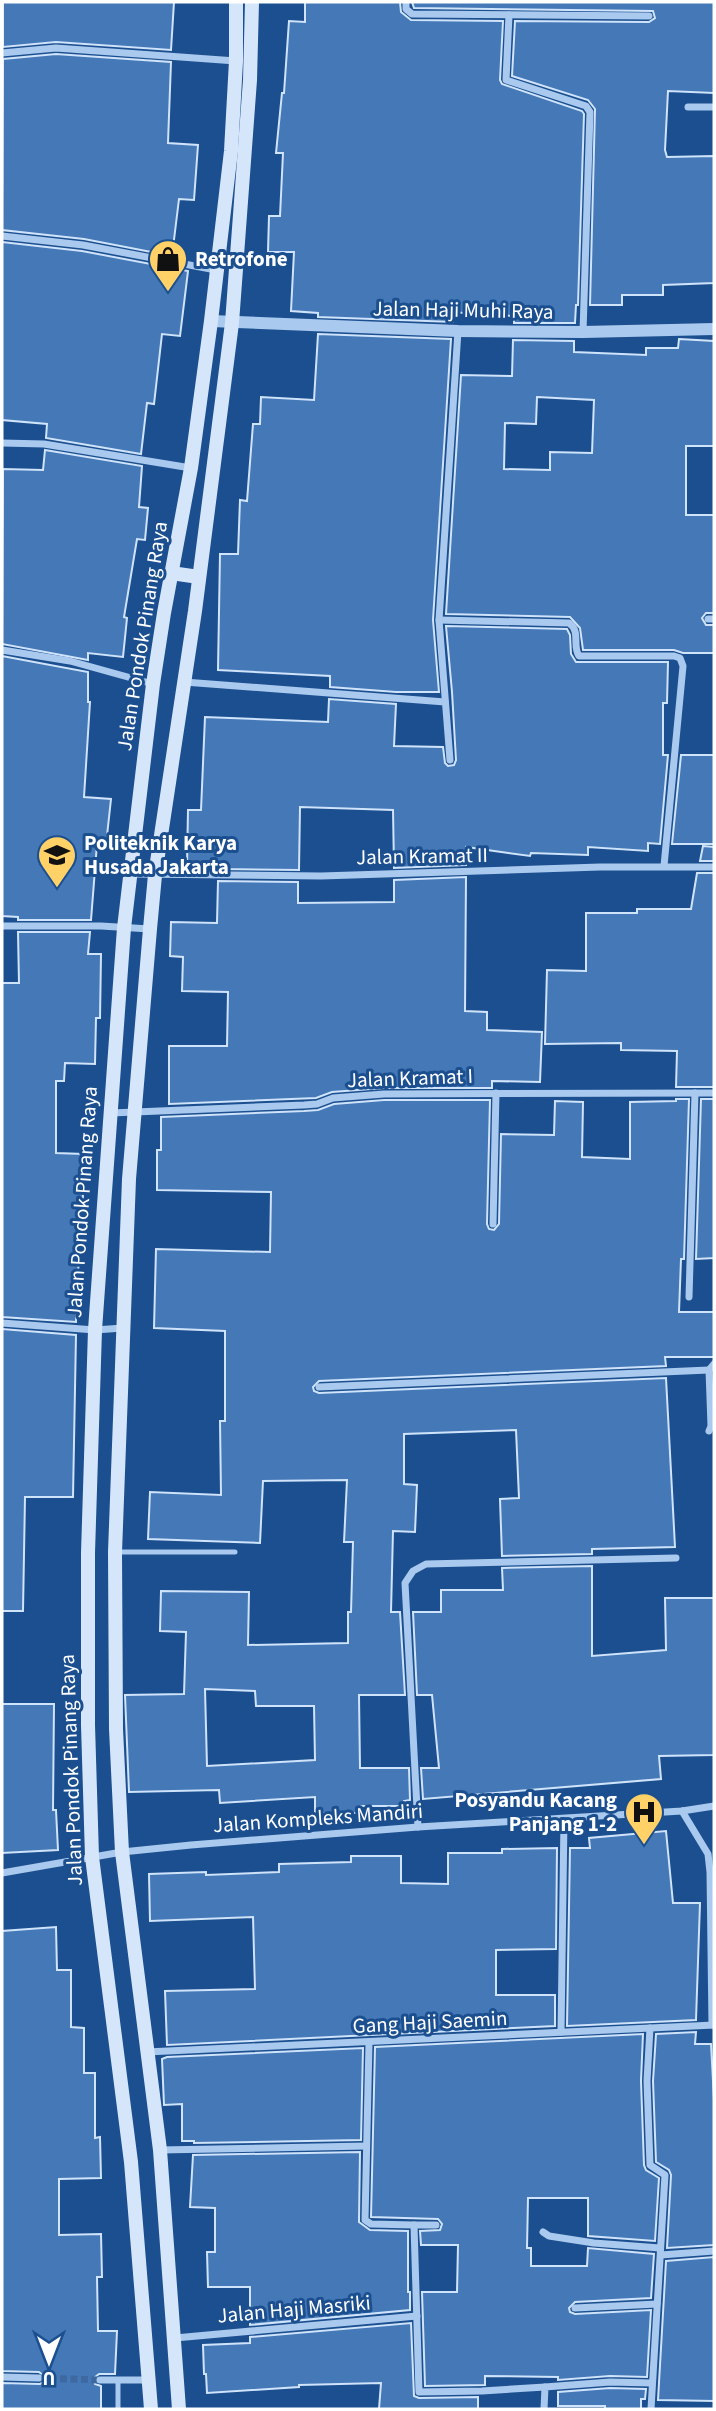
<svg xmlns="http://www.w3.org/2000/svg" width="716" height="2411" font-family="'Source Sans 3',sans-serif">
	<rect width="100%" height="100%" fill="#1b4f8f"/>
	<g fill="#4478b7" stroke="#cfe3fa" stroke-width="2" fill-rule="evenodd">
		<path d="M3 2H174L171 50 56 42 3 47Z"/>
		<path d="M305 2H400L401 12 411 20 503 21 500 80 502 84 582 111 584 114 578 305H576L575 323H514V316L464 313 454 312 453 322 318 317V313L291 311 294 252H268L269 216H280L283 153H276L282 93H284L289 21 305 22Z"/>
		<path d="M412 2H714V93L668 91 665 150 667 157 714 156V283L663 285V295H622V305H590L595 109 588 100 512 76 515 21 649 22 655 18 653 11 414 8Z"/>
		<path d="M56 54 171 62 168 143 198 145 194 200 179 199 172 256 84 239 2 230 3 59Z"/>
		<path d="M2 242 82 251 188 271 180 336 162 334 154 404 147 403 141 454 46 438 47 424 2 420Z"/>
		<path d="M318 334 451 339 433 620 439 692H396L330 687V676L218 670 220 554H238L240 500 247 501 253 424H260L261 397 314 400Z"/>
		<path d="M679 339 714 341V446H686V515H714V613H706L702 618 706 625H714V653H683L674 650H583L580 628 570 617 446 614 461 375 512 376 513 340 574 341V352L646 355V348H678ZM537 397 594 400 592 453 550 452V470L504 469 505 423 536 424Z"/>
		<path d="M45 450 142 466 139 507 148 508 145 540 137 539 124 617 127 618 123 657 88 653V660L2 644 3 469 43 470Z"/>
		<path d="M446 626 567 629 570 635 571 654 576 662H668L667 703H663V755H668L660 844 648 843V851L588 847V855L531 853 530 856 466 847V865L394 868 393 810 300 807 299 870 219 869V865H187L188 810H201L205 717 328 722 329 699 396 704 394 746 443 747 445 763 448 766 454 765 456 760 452 692Z"/>
		<path d="M2 656 88 672V702H90L84 797 111 799 106 845 97 844 91 920H18V917L2 916Z"/>
		<path d="M681 755H714V844H672Z"/>
		<path d="M703 846 714 847V861H700Z"/>
		<path d="M697 873H714V1087H676L677 1051 621 1050V1043L545 1044 547 970 586 971V913H637V909H691Z"/>
		<path d="M466 877 465 1011 487 1012V1030L542 1032 540 1082 492 1081V1088H384L332 1092 316 1098 169 1104V1046H227L228 992 182 991 183 957 170 956 171 922 217 923 218 881 298 882V903L394 902V880Z"/>
		<path d="M18 932H90L88 954H101L100 1018H96L95 1064 65 1063 64 1081H56V1153L84 1154 82 1232 80 1231 76 1322 2 1317V983H19Z"/>
		<path d="M676 1099H689L684 1259H681L679 1312H714V1357H665L666 1366 319 1381 313 1387 314 1391 319 1393 666 1378 675 1547 592 1549V1554L502 1556 500 1499 519 1498 516 1430 404 1434V1484L417 1485 415 1532 393 1531 391 1612H400L405 1695H359L360 1768H409L410 1800 404 1801V1806H361V1813H315V1797L220 1803 219 1790 129 1792 125 1695 184 1694 186 1632 160 1631 161 1591 249 1592 248 1645 348 1643V1612H351L353 1542H344L347 1480 263 1481 260 1543 148 1539 150 1492 221 1495 220 1421H225V1331L154 1328 156 1249 270 1252 271 1192 157 1190V1150H161V1117L304 1111 318 1110 334 1104 384 1100H490L487 1224 489 1229 494 1230 499 1224 501 1134 554 1135 555 1101 583 1102 582 1157 630 1159V1102L676 1101ZM205 1689 255 1691 256 1706H314L315 1760 207 1766Z"/>
		<path d="M701 1099H714V1258L696 1259Z"/>
		<path d="M2 1329 76 1335 73 1497H25L23 1611H2Z"/>
		<path d="M592 1566V1656L666 1650 665 1598H714V1755L659 1756 661 1779 423 1799 421 1768H439L432 1695H417L413 1612H441V1590H503L502 1568Z"/>
		<path d="M2 1704H54L53 1810H56L58 1850 2 1853Z"/>
		<path d="M666 1831 673 1903H700L696 2020 567 2026 570 1848H590L589 1838Z"/>
		<path d="M557 1848 556 1949 496 1950V1995H555V2026L167 2045 165 1991 255 1989 253 1917 150 1921 149 1874 206 1872V1875L279 1872V1864L351 1862V1856H401V1883L448 1884V1853H502V1849Z"/>
		<path d="M56 1927 57 1970H71V2027L84 2028V2073H95V2138L100 2137 101 2178 59 2179V2235L101 2234 102 2277H97L98 2331H117L115 2374H99L94 2378 95 2384 101 2386V2409H2V2383L40 2384 44 2382 45 2377 39 2372 2 2371V1931Z"/>
		<path d="M696 2032 695 2044H711L714 2100V2245L667 2248 671 2175 669 2170 656 2162 653 2081 656 2034Z"/>
		<path d="M643 2034 641 2081 644 2165 646 2170 659 2178 655 2241 588 2236V2198H528L527 2248H531V2266H587L588 2248 654 2254 651 2298 575 2302 569 2308 570 2312 575 2314 651 2310 647 2377 610 2376 558 2380V2377L485 2376V2385L425 2386 422 2292H457L458 2245H421L420 2231 440 2230 442 2224 438 2219 371 2217 375 2047Z"/>
		<path d="M363 2048 361 2140 194 2143V2141H182V2104L164 2105 162 2059 167 2057Z"/>
		<path d="M360 2152 359 2222 370 2230 408 2231V2292H410V2310L250 2325V2287H208L207 2252H215V2208L190 2207 193 2155Z"/>
		<path d="M714 2257V2401L658 2400 666 2261Z"/>
		<path d="M411 2323 414 2396 419 2398 478 2397V2409H379L381 2383 299 2385V2387L207 2393 206 2374H204L203 2345 250 2343V2337Z"/>
		<path d="M610 2388 646 2389 645 2399H641V2409H605V2406H558V2392Z"/>
	</g>
	<g fill="none" stroke-linecap="round" stroke-linejoin="round">
		<path stroke="#3d69a0" stroke-width="7" stroke-dasharray="7 3.5" stroke-linecap="butt" d="M39 2378 100 2380"/>
		<g stroke="#a9c9ee" stroke-width="5">
			<path d="M115 1552H235"/>
			<path d="M118 2380V2409"/>
		</g>
		<g stroke="#a9c9ee" stroke-width="7">
			<path d="M406 2V9L412 14 649 16"/>
			<path d="M509 15 506 80 586 106 590 112 583 332"/>
			<path d="M2 53 56 48 236 61"/>
			<path d="M688 107H714"/>
			<path d="M2 236 83 245 216 270"/>
			<path d="M2 443 44 444 191 468"/>
			<path d="M708 619H714"/>
			<path d="M439 620 569 623C581 631 572 646 579 656H674L680 658 683 666 664 866"/>
			<path d="M2 650 70 661 153 684"/>
			<path d="M184 682 445 702"/>
			<path d="M450 760 439 620 458 331"/>
			<path d="M131 874 321 876 600 867H714"/>
			<path d="M2 926H101L150 929"/>
			<path d="M111 1113 304 1105 317 1104 333 1098 384 1094 714 1093"/>
			<path d="M493 1224 496 1093"/>
			<path d="M689 1297 695 1093"/>
			<path d="M2 1323 95 1330 123 1328"/>
			<path d="M319 1387 709 1370"/>
			<path d="M709 1431 711 1426 709 1370 714 1364"/>
			<path d="M682 1811 708 1854 710 1872 712 2025"/>
			<path d="M418 1827 405 1583 413 1571 426 1564 676 1558"/>
			<path d="M2 1873 122 1852 191 1845 418 1827 682 1811 714 1806"/>
			<path d="M650 2028 647 2081 650 2165 665 2175 651 2409"/>
			<path d="M561 2032 564 1819"/>
			<path d="M369 2043 365 2220 371 2224 414 2225"/>
			<path d="M147 2052 714 2025"/>
			<path d="M160 2150 366 2146"/>
			<path d="M436 2225H414L419 2392 482 2391 545 2387"/>
			<path d="M543 2232 549 2236 594 2243 660 2248"/>
			<path d="M661 2255 714 2251"/>
			<path d="M575 2308 657 2304"/>
			<path d="M175 2338 417 2316"/>
			<path d="M2 2377 39 2378"/>
			<path d="M100 2380H149"/>
			<path d="M544 2409 545 2387 610 2382 652 2383"/>
		</g>
		<path stroke="#a9c9ee" stroke-width="12" d="M211 321 458 331 583 332 714 329"/>
		<g stroke="#d6e6fa" stroke-width="14">
			<path d="M171 573 199 577"/>
			<path d="M151 2409 131 2162 92 1857 88 1725V1553L95 1330 124 928 153 684 164 613 191 468 211 321 231 151 236 61V2"/>
			<path d="M179 2409 160 2150 122 1852 116 1729 115 1552 129 1179 150 929 155 875 195 611 232 323 250 80 252 2"/>
		</g>
	</g>
	<defs>
		<symbol id="shop-pin" viewBox="-11 -11 22 30"><path d="M0 17L-7.5 6A9.5 9.5 0 1 1 7.5 6Z" fill="#ffd166" stroke="#1b4f8f"/><path d="M-5-2.5h2.3a2.7 3.5 0 0 1 5.4 0H5L5.5 6h-11ZM-1.5-2.5h3a1.5 2.3 0 0 0-3 0Z" fill="#111"/></symbol>
		<symbol id="university-pin" viewBox="-11 -11 22 30"><path d="M0 17L-7.5 6A9.5 9.5 0 1 1 7.5 6Z" fill="#ffd166" stroke="#1b4f8f"/><path d="M0-5L7-2L0 1L-7-2ZM-4 1L0 2.5L4 1V4Q0 6-4 4Z" fill="#111"/></symbol>
		<symbol id="hospital-pin" viewBox="-11 -11 22 30"><path d="M0 17L-7.5 6A9.5 9.5 0 1 1 7.5 6Z" fill="#ffd166" stroke="#1b4f8f"/><path d="M-5-5h3v3.5h4V-5h3V5h-3V1.5h-4V5h-3Z" fill="#111"/></symbol>
	</defs>
	<g fill-rule="evenodd">
		<use href="#shop-pin" x="146" y="237" width="44" height="60"/>
		<use href="#university-pin" x="35" y="833" width="44" height="60"/>
		<use href="#hospital-pin" x="622" y="1790" width="44" height="60"/>
	</g>
	<g text-anchor="middle" dominant-baseline="central" stroke-width="6" stroke-linejoin="round" paint-order="stroke">
		<g font-size="21" font-weight="bold" fill="#fff" stroke="#1b4f8f" text-anchor="start">
			<text x="195" y="259">Retrofone</text>
			<text x="84" y="843">Politeknik Karya<tspan x="84" dy="24">Husada Jakarta</tspan></text>
			<text x="617" y="1800" text-anchor="end">Posyandu Kacang<tspan x="617" dy="24">Panjang 1-2</tspan></text>
		</g>
		<g font-size="21" fill="#fff" stroke="#1b4f8f">
			<text transform="translate(463 310) rotate(1)">Jalan Haji Muhi Raya</text>
			<text transform="translate(142 636) rotate(-81)">Jalan Pondok Pinang Raya</text>
			<text transform="translate(422 856) rotate(-1)">Jalan Kramat II</text>
			<text transform="translate(410 1078) rotate(-2)">Jalan Kramat I</text>
			<text transform="translate(82 1202) rotate(-86)">Jalan Pondok Pinang Raya</text>
			<text transform="translate(71 1770) rotate(-92)">Jalan Pondok Pinang Raya</text>
			<text transform="translate(318 1818) rotate(-4)">Jalan Kompleks Mandiri</text>
			<text transform="translate(430 2022) rotate(-3)">Gang Haji Saemin</text>
			<text transform="translate(294 2309) rotate(-5)">Jalan Haji Masriki</text>
		</g>
	</g>
	<rect width="716" height="2411" fill="none" stroke="#ffffff" stroke-width="7"/>
	<g transform="translate(49 2362) rotate(180)" stroke="#1b4f8f" stroke-width="5" paint-order="stroke">
	<path d="M0-5L12 26L0 18L-12 26Z" fill="#ffffff"/>
	<text y="-10" font-size="19" font-weight="bold" text-anchor="middle" fill="#ffffff">U</text>
	</g>
</svg>
